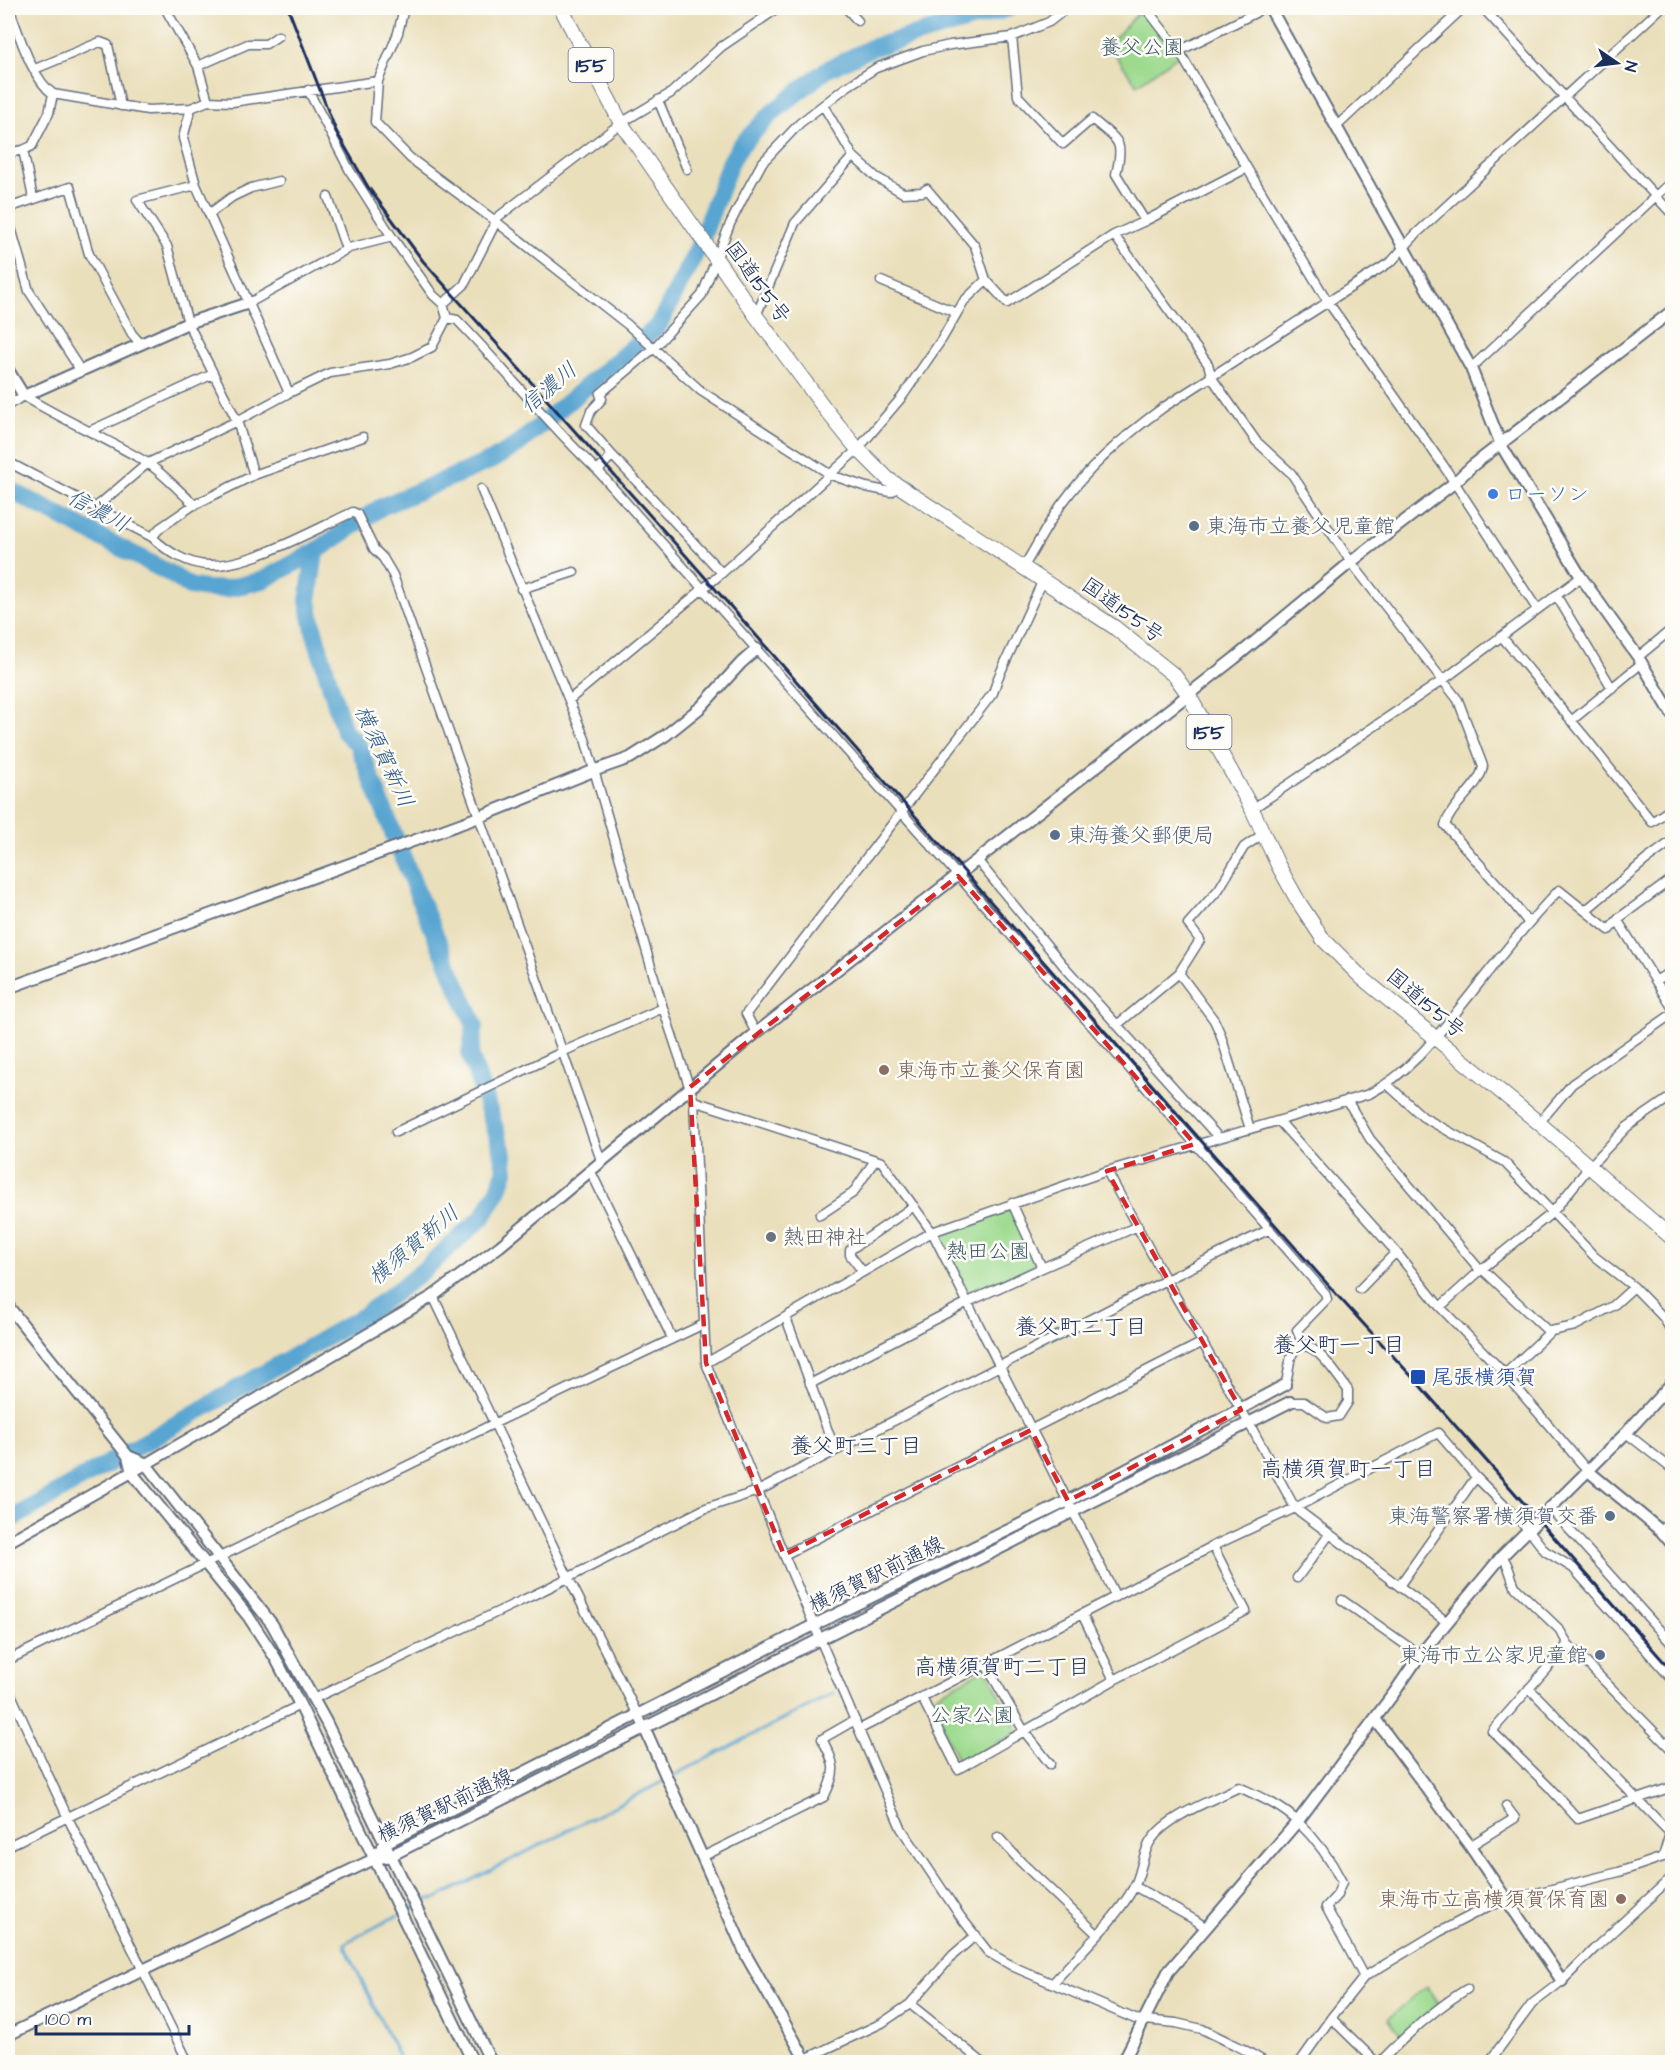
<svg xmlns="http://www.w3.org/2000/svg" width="1680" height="2070" font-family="'Architects Daughter','Klee One',sans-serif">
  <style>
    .green { fill: #9dda8e; stroke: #5c8476; stroke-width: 1.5 }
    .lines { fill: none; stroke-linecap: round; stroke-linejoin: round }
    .stream { stroke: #58a5d1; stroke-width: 3 }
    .river { stroke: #58a5d1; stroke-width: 18 }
    .minor-casing { stroke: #636d7f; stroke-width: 11 }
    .tertiary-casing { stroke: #636d7f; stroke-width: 14 }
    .trunk-casing { stroke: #636d7f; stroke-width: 16 }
    .minor { stroke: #fff; stroke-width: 8 }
    .tertiary { stroke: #fff; stroke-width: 10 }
    .trunk { stroke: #fff; stroke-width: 14 }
    .rail { stroke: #1b2f5e; stroke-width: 3 }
    .marked { fill: none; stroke: #d62828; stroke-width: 4.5; stroke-dasharray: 12 8; stroke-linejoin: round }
    .shop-dot { fill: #3f7fe0; stroke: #fdfcf7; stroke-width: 2 }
    .service-dot { fill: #5c6f8a; stroke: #fdfcf7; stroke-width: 2 }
    .education-dot { fill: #8d6e63; stroke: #fdfcf7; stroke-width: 2 }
    .worship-dot { fill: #6b7280; stroke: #fdfcf7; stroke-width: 2 }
    .transit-dot { fill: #1a4fb4; stroke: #fdfcf7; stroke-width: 2 }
    .labels { text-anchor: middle; stroke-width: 5; stroke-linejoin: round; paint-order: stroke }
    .shield { fill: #fdfcf7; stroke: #5f6c8c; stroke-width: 1.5 }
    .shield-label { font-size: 20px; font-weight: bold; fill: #1b2f5e }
    .park-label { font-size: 21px; fill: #3c5a6a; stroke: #fdfcf7 }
    .street-label { font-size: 21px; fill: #1b2f5e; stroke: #fdfcf7 }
    .shop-label { font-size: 21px; fill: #366cbe; stroke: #fdfcf7; text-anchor: start }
    .service-label { font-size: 21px; fill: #4e5e75; stroke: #fdfcf7; text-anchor: start }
    .education-label { font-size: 21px; fill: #785e54; stroke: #fdfcf7; text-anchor: start }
    .worship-label { font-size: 21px; fill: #5b616d; stroke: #fdfcf7; text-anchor: start }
    .transit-label { font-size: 21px; fill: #164399; stroke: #fdfcf7; text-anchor: start }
    .water-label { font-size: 22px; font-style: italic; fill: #335e8c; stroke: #fdfcf7 }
    .neighbourhood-label { font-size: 22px; fill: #1b2f5e; stroke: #fdfcf7 }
  </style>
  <rect width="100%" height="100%" fill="#fdfcf7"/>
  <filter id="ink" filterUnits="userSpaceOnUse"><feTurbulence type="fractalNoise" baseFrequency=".0167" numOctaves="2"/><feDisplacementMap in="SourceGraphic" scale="12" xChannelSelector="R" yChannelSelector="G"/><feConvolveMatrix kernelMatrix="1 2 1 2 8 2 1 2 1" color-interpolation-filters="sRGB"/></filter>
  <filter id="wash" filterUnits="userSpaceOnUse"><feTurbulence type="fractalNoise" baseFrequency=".008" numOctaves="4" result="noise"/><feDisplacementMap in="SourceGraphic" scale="24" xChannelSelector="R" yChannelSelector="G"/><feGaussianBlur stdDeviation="1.35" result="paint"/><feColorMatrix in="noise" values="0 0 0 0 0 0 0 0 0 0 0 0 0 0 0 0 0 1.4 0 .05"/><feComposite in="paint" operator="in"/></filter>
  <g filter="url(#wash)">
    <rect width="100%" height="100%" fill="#eadfbb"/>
    <path class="green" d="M1143,8L1180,54L1137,85L1108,45Z
      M1009,1209L1013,1212L1036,1262L1032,1267L972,1294L967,1292L940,1238L941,1232Z
      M984,1670L988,1672L1016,1727L1015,1733L963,1762L958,1760L929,1702L930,1698Z
      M1426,1986L1440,2006L1404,2038L1388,2019Z"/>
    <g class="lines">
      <path class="stream" d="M404,1912L428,1899H435L834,1693
        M398,1915L345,1943V1946L401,2062"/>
      <path class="river" d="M8,489L169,573L189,586L206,589H225L263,580L315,552L381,507L492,460L517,445L659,325L698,248L730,163L741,145L773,112L826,70L871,48L1009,8
        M8,1521L365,1315L419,1274L483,1217L499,1189L505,1171L502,1149L470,1054L475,1026L420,900L356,740L352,739L344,731L314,631L308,601L315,552"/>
    </g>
  </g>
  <g filter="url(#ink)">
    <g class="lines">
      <defs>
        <path id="minor" d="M9,8C19,33 31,78 53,94L148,110L191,108L208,101L232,102L378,81
          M165,8L198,66L208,101
          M404,8L398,33L378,81L375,122L410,158L494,220L628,325L701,391L831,475L866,487L891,492L900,486
          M846,8L858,21
          M1146,8L1179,51L1247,168L1328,302L1443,465L1537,609
          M1483,8L1672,214
          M1012,37L1018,96L1063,144L1092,119C1117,141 1125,138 1116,174L1145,221
          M1179,51L1255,13L1261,8
          M198,66L248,44H266L278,36
          M35,69L100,42L108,45L121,106
          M658,100L687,169
          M823,105L853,156L876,177L903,193L922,192L927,189L975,246L986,280L1007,303L1114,235L1145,221L1247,168
          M191,108L183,138L196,185L289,393
          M1337,126L1463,8
          M8,153L23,150
          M196,185L137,200L167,246L188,323L237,421L254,475
          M328,197L346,249
          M33,198L23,150L32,146L49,113L53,94
          M8,208L70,187L89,254L132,334L141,344
          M209,214L232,197L251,188L279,181
          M8,217L29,291L81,371
          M494,220L621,123L671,93L721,47L778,8
          M1114,235L1208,364L1212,378L1256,441L1291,473L1351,562L1458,700L1483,766C1480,787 1453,802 1445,825L1505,893L1528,922
          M881,281L957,313
          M249,303L349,248L392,237
          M443,304L464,285L496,222
          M756,316L795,223L853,156
          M447,318L457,320C505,369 548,424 598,471L1130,1069L1325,1293L1327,1299L1297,1330L1303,1346
          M1471,368L1672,181
          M8,405L24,396C63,420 106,438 146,462C163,473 179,491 195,505
          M90,431L213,374
          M612,455L722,573
          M8,462L152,537C166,551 189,565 209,565C249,567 316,529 353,512L357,514L374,549L383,558L393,575L602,1163
          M598,471L612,455L586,425L591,411L602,399L600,394L654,348L702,295L730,224L745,194L762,163L800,123L845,88L876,68L923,51L950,45L1012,37L1049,22L1067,8
          M481,489L585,739L663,1008L694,1101L706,1363L784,1555L901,1828L960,1916L988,1952L1014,1967L1135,2019L1176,2023L1202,2029L1243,2049L1265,2062
          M95,508L148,463L237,421L289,393L330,373L390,364L412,357L432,347L447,318L443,304L433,295L392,237L350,171L308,90
          M152,537L160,528L192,506L254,475L363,437
          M1023,568C1036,547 1047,525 1061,505C1089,466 1125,435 1164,407L1392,261L1416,234L1661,8
          M521,589L574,572
          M1556,595L1612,688
          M1502,637L1585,737L1652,822L1672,808
          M1638,657L1672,629
          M569,700L722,573L858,449L902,397L942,339L964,301L986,280
          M1571,721L1642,663
          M1252,809L1443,680L1581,577
          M977,860L1063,965L1219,1138
          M1586,910L1646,860L1672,841
          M1618,921L1672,1007
          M1179,973L1214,1020L1220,1033L1250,1129
          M1657,980L1672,971
          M1117,1025L1179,973L1200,940L1188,924L1219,889L1244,847L1263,834
          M756,1033L746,1014L993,693L998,678L1043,580
          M1388,1085L1423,1117L1504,1162L1595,1257L1634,1287L1663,1317L1672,1332
          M1347,1100L1370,1139L1480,1270
          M694,1101L882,1162L932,1232L1116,1597
          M1279,1121L1396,1252L1440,1307L1505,1374L1587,1470
          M1539,1123L1572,1084L1672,1014
          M396,1132L562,1052L663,1008
          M1107,1171L1166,1280L1249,1423L1295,1508L1447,1622
          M591,1172L672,1338
          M1012,1203L1042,1268
          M820,1215L853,1193L875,1160
          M1482,1269L1550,1333
          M863,1272L850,1255V1250L914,1206
          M1360,1289L1396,1252
          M433,1296L568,1577L645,1729
          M1440,1307L1482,1269L1552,1213L1590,1166L1627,1127L1672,1096
          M786,1318L835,1450
          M706,1363L932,1232L1107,1171L1369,1094C1412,1072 1440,1032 1470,995C1498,959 1527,923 1559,890L1609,930L1619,918L1672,879
          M1505,1374L1551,1331L1575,1326L1613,1306L1634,1287
          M810,1384L968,1302L1042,1268L1138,1226
          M1285,1385C1288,1378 1289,1363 1291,1357C1305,1323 1338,1377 1348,1390V1402L1339,1416L1327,1418L1304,1402H1290
          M1626,1433L1672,1469
          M1549,1507L1672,1644
          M1661,1531L1672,1521
          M784,1555L1203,1342
          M1502,1556C1510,1566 1510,1577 1516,1588L1559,1629L1568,1644L1672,1750
          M1297,1578L1329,1535
          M1399,1586L1476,1477
          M1342,1600L1420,1655
          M1082,1614L1114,1680
          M1568,1644L1492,1731L1549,1787L1578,1819L1672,1787
          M8,1660L495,1423L704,1324
          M986,1665L1024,1731L1050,1764
          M8,1688L67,1816L188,2062
          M1529,1688L1670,1833L1663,1857
          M922,1698L958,1769L1114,1680L1246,1611L1213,1546
          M313,1699L544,1590L706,1508L758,1491L1166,1280L1270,1229
          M860,1729L1213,1546L1295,1508L1438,1433L1476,1477L1528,1529L1545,1551L1573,1568L1672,1679
          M998,1837L1021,1862L1097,1934
          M8,1846L300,1705
          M1470,1846L1515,1818L1506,1806
          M702,1857L824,1797C837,1769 836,1766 822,1739L855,1720
          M1134,1886L1195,1920L1206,1928
          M1053,1983C1079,1953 1115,1921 1134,1887C1142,1873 1142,1852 1152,1839C1168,1816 1213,1800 1239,1787C1258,1796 1282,1806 1297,1821C1315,1838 1331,1860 1342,1882L1337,1895L1326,1907L1364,1977
          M910,2004L982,2062
          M1331,2018L1376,2062
          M806,2062L805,2059L882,2023L910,2004L953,1955L976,1935
          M1300,2062L1331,2018L1364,1977L1439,1932L1493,1904L1619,1872L1672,1854
          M1380,2062C1407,2034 1434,2009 1467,1989
          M1489,2062L1532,2004L1562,1981L1595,1948L1672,1877"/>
        <path id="tertiary" d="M1270,8L1471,368L1501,445L1581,577L1638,657L1672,714
          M8,370L24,396L188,323L249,303
          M8,988L479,817L593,771L630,758L666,735L701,707L741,663L757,649
          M8,1306L128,1456L132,1473L248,1616L276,1659L300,1705L473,2062
          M128,1456L145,1463L272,1624L326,1722L491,2062
          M1587,1470L1661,1531L1672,1544
          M8,1542L146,1464L433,1296L500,1246L756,1033L1235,658L1351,562L1454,483L1472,466L1672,311
          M1375,1719L1470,1846L1562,1981
          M645,1729L747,1957L805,2059
          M374,1859L385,1843L814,1625L1068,1501L1285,1385
          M8,2035L374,1859L390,1856L1290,1402
          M1123,2062L1168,1972L1298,1821L1394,1693L1420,1655L1502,1556L1626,1433L1672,1383"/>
        <path id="trunk" d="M561,8L621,123L756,316L826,410L855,446L888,479L1114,627L1175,676L1188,694L1252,809L1278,865L1298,901L1323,939L1361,977L1539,1123L1672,1238"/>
      </defs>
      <use href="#minor" class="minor-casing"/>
      <use href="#tertiary" class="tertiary-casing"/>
      <use href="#trunk" class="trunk-casing"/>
      <use href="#minor" class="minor"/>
      <use href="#tertiary" class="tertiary"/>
      <use href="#trunk" class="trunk"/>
      <path class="rail" d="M288,8L336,131L368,187L423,261L680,549L1337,1295L1415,1380L1672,1671"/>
    </g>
  </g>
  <path class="marked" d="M958,876L1195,1144L1107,1171L1241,1410L1068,1501L1031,1430L784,1555L706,1363L690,1087Z"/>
  <circle class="shop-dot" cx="1493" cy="494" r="6"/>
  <g class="service-dot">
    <circle cx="1194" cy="526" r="6"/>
    <circle cx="1055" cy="835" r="6"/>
    <circle cx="1610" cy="1516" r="6"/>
    <circle cx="1600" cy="1655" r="6"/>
  </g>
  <g class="education-dot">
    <circle cx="884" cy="1070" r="6"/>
    <circle cx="1621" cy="1899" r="6"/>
  </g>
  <circle class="worship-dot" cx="771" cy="1237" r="6"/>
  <rect class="transit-dot" x="1410" y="1369" width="16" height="16" rx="3"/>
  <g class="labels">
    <g class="shield">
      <rect x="568.5" y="48" width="45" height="34" rx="4.5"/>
      <rect x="1186.5" y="715" width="45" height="34" rx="4.5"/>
    </g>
    <g class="shield-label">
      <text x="591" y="72">155</text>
      <text x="1209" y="739">155</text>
    </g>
    <g class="park-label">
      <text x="1142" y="54">養父公園</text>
      <text x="988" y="1258">熱田公園</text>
      <text x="972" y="1722">公家公園</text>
    </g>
    <g class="street-label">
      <text transform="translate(758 282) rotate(54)" y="7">国道155号</text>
      <text transform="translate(1123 610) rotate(36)" y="7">国道155号</text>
      <text transform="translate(1426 1003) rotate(40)" y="7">国道155号</text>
      <text transform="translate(876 1574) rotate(-26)" y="7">横須賀駅前通線</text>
      <text transform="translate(445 1805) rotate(-25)" y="7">横須賀駅前通線</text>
    </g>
    <g class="shop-label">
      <text x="1505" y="501">ローソン</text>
    </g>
    <g class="service-label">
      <text x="1206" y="533">東海市立養父児童館</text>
      <text x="1067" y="842">東海養父郵便局</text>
      <text x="1598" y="1523" text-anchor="end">東海警察署横須賀交番</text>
      <text x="1588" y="1662" text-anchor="end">東海市立公家児童館</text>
    </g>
    <g class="education-label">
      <text x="896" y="1077">東海市立養父保育園</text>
      <text x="1609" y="1906" text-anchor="end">東海市立高横須賀保育園</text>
    </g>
    <g class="worship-label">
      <text x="783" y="1244">熱田神社</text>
    </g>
    <g class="transit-label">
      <text x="1432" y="1384">尾張横須賀</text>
    </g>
    <g class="water-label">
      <text transform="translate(548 387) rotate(-40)" y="8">信濃川</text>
      <text transform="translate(99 510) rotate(28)" y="8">信濃川</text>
      <text transform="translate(385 756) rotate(65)" y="8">横須賀新川</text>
      <text transform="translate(413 1244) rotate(-40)" y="8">横須賀新川</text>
    </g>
    <g class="neighbourhood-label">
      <text x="1081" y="1334">養父町二丁目</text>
      <text x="1339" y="1352">養父町一丁目</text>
      <text x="856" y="1453">養父町三丁目</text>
      <text x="1348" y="1476">高横須賀町一丁目</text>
      <text x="1002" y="1674">高横須賀町二丁目</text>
    </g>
  </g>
  <rect width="1680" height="2070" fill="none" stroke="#fdfcf7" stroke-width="30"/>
  <g transform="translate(1617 63) rotate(104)" stroke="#fdfcf7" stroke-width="4.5" paint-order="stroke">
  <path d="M0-4.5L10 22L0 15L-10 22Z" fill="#1b2f5e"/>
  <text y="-9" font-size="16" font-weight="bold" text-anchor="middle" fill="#1b2f5e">N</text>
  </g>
  <path d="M36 2025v9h153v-9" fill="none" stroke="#1b2f5e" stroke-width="3"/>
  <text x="45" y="2025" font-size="18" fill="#1b2f5e" stroke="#fdfcf7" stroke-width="4.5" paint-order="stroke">100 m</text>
</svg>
